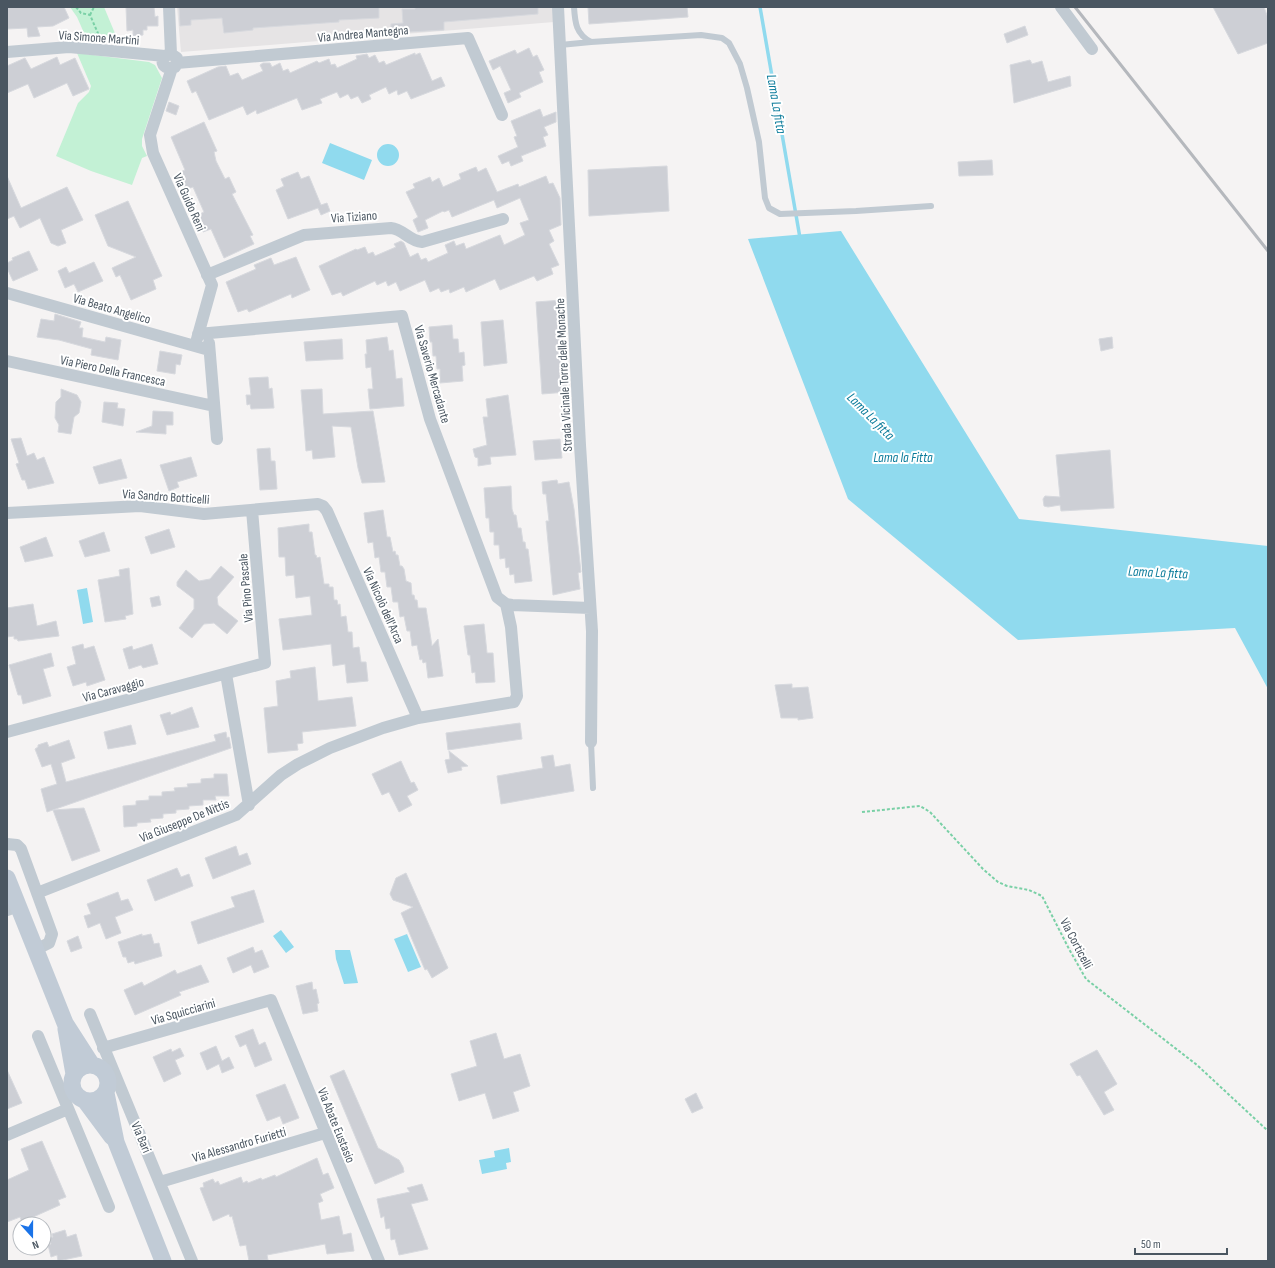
<svg xmlns="http://www.w3.org/2000/svg" width="1275" height="1268" font-family="'Sofia Sans Condensed',sans-serif">
  <style>
    .education { fill: #e6e4e5 }
    .green { fill: #c3f1d5 }
    .water { fill: #90daee }
    .lines { fill: none; stroke-linecap: round; stroke-linejoin: round }
    .stream { stroke: #90daee; stroke-width: 3.5 }
    .building { fill: #cdcfd5; stroke: #d7d9de }
    .path { stroke: #7ad0a6; stroke-width: 2; stroke-dasharray: 3 2; stroke-linecap: butt }
    .service { stroke: #c1cad2; stroke-width: 6 }
    .minor { stroke: #c1cad2; stroke-width: 12 }
    .secondary { stroke: #c1cbd6; stroke-width: 17 }
    .rail { stroke: #b5b8bd; stroke-width: 3 }
    .labels { text-anchor: middle; stroke-width: 4; stroke-linejoin: round; paint-order: stroke }
    .street-label { font-size: 13px; fill: #4a5661; stroke: #fff }
    .water-label { font-size: 14px; font-style: italic; fill: #0c7c9b; stroke: #fff }
  </style>
  <rect width="100%" height="100%" fill="#f5f3f3"/>
  <path class="education" d="M177,7H553L554,22L181,52Z"/>
  <path class="green" d="M70,7H104L119,43L88,42L77,17Z
    M77,53L149,62L155,65L162,78L142,139V146L147,156L142,158L132,185L91,171L56,156L78,103L89,92L91,86Z"/>
  <path class="water" d="M330,143L372,160L364,180L322,163Z
    M377 155a11 11 0 1 1 22 0a11 11 0 1 1-22 0Z
    M841,231L1019,519L1268,546V689L1235,628L1018,640L848,499L748,239Z
    M87,588L93,622L83,624L77,590Z
    M281,930L294,947L286,953L273,936Z
    M407,934L421,967L408,972L394,939Z
    M335,950H350L358,983L344,984L336,959Z
    M509,1148L511,1162L506,1163L507,1169L482,1174L479,1160L495,1157L494,1151Z"/>
  <g class="lines">
    <path class="stream" d="M760,7L800,238"/>
  </g>
  <path class="building" d="M7,7H64L69,18L53,26L37,27L40,36L28,37L27,28L7,29Z
    M126,7H154L155,17L158,16V26H147V30H143V35L133,36V30L127,31Z
    M179,7H379V18L339,20V22L253,28V30L224,33L222,18L191,20V25L180,26Z
    M415,7H538V14L444,22V30L391,33V24L403,23L402,9H415Z
    M588,7H687L688,17L589,24Z
    M1213,7H1264L1268,18V43L1238,54Z
    M1025,26L1028,35L1007,43L1004,34Z
    M529,48L533,57L537,55L544,70L539,72L543,82L519,93L521,97L508,103L504,93L511,90L500,66L493,70L489,61L515,50L517,54Z
    M415,53V55L420,53L432,81L441,77L445,86L411,99L407,91L398,95L397,90L389,94L386,87L369,95L371,99L362,103L358,96L351,99L348,94L340,98L337,92L320,99L322,103L302,110L297,98L257,114L256,110L247,115L243,106L209,120L196,91L192,93L187,81L218,67L226,66L230,76L238,73L242,80L263,71L260,65L263,63H270L272,67L280,63L283,71L288,69L290,73L317,61L319,63L329,59L331,65L335,64L337,68L357,59L356,56L367,54L369,58L375,55L379,63L384,61L386,65Z
    M57,57L60,65L75,58L89,89L73,96L67,83L34,98L28,84L7,93V66L25,58L31,69Z
    M1030,60L1032,64L1042,61L1048,82L1070,76L1071,86L1014,103L1010,65Z
    M169,102L179,106L176,115L166,111Z
    M540,109L543,117L556,112V122L544,127L548,135L543,137L546,146L521,156L523,161L511,166L509,161L502,164L498,156L518,147L514,137L517,136L511,121Z
    M204,122L217,151L214,152L216,161L225,179L229,177L236,192L232,194L253,235L250,236L254,244L224,258L211,229L203,232L196,216L204,212L193,187L185,190L178,173L185,170L171,137Z
    M992,160L993,175L959,176L958,162Z
    M667,166L669,211L589,216L588,170Z
    M476,167L478,172L486,168L497,192L518,184L519,187L546,176L549,184L553,183L560,198L561,225L549,230L554,241L549,244L559,265L551,268L553,274L537,281L534,276L500,290L495,279L466,292L464,287L450,293L449,289L441,292L439,288L430,292L425,280L400,291L396,282L388,286L386,281L377,285L375,281L343,296L341,292L332,295L319,266L356,249L357,250L365,247L368,254L373,252L375,256L396,247L394,244L401,241L404,243L410,257L418,253L421,260L426,258L428,262L448,253L445,245L454,241L456,246L464,243L466,249L500,235L504,245L525,235L520,223L529,220L520,198L497,208L494,200L452,217L449,210L444,212L443,211L425,220L428,228L418,232L413,220L418,217L406,192L415,188L413,184L430,177L432,182L439,178L443,187L461,179L459,174Z
    M298,172L301,179L309,176L321,205L327,203L330,211L321,215L318,208L288,219L276,190L284,186L281,179Z
    M7,176L21,208L67,187L83,220L61,230L66,243L58,246L51,243L40,218L20,228L14,216L7,219Z
    M128,201L162,276L153,280L156,289L131,300L120,275L116,277L112,268L136,257L108,246L95,215Z
    M29,251L38,270L13,281L7,268V263L13,260L12,258Z
    M296,257L310,290L292,298L291,294L249,312L247,309L238,312L226,282L256,269L254,265L271,258L274,265Z
    M94,262L103,281L78,292L74,284L65,288L58,271L66,267L69,273Z
    M562,300L567,392L542,394L536,302Z
    M55,314L81,322L79,328H83L82,337L105,342L106,337L121,340L118,360L91,355L92,349L59,340L37,337L41,319L54,321Z
    M503,320L507,363L484,366L481,322Z
    M452,325L453,339H458L459,353L464,352L465,365L462,366L463,381L440,383V369H437L436,356H433L432,342H430L429,327Z
    M387,337L389,351L393,350L396,379L402,378L404,406L370,409L368,389H373L371,367L366,368L365,354H367L366,340Z
    M1112,337L1113,348L1101,351L1099,339Z
    M342,339L343,359L306,361L304,342Z
    M160,351L182,355L180,365L176,364L175,374L157,371Z
    M268,377L269,389L272,388L274,408L251,409L250,404L247,405L246,395H251L249,378Z
    M61,389L77,395L81,402L79,413L74,417L71,434L58,432L59,425L55,418L56,402L61,397Z
    M322,389L323,414L373,411L385,482L362,483L358,468L351,427L332,426L335,457L313,459L312,450L306,451L301,390Z
    M508,395L516,455L490,457L491,464L478,466V458L475,457L473,449L487,445L483,417H488L486,399Z
    M104,402L118,403L117,408L125,409L123,426L102,422Z
    M153,411L173,412V425H166V434L136,432L152,426Z
    M21,438L27,456L34,453L37,460L44,457L54,483L28,489L25,480H22L16,464L19,463L11,439Z
    M560,439L562,458L535,460L533,441Z
    M270,448L271,461H275L277,489L260,490L257,449Z
    M1110,450L1114,508L1061,511L1060,505L1048,507L1044,506L1043,499L1045,496L1060,497L1056,455Z
    M191,457L197,476L177,482L179,487L169,491L160,465Z
    M121,459L127,478L99,484L93,467Z
    M557,480L558,484L569,482L574,509L581,572L578,573L580,589L553,595L546,521H549L546,494H543L542,482Z
    M511,486L512,509L514,515H516L518,528H521L523,542H525L526,549H528L532,581L515,583L514,574L510,575L509,567L506,568L505,558L500,559L499,545H494V532H490L489,518H486L484,488Z
    M383,510L387,537H390L393,552L395,551L396,555H398L400,566H402L404,569L406,581L411,583L412,595H414L415,600H417L418,608H426L432,646L438,639L443,676L428,678L426,662L423,663L422,659L420,660L417,645L412,646L410,631H407L404,616L400,617L398,602H393L391,587H387L385,572H381L379,557L375,558L373,542L368,543L364,513Z
    M309,524V532H312L315,555H316L317,558L320,557L324,584H329V587H333L334,600H337L338,605L340,604L341,617L346,616L348,632H352L353,648L359,647L361,662H366L368,681L347,683L345,664L333,666L331,644L283,650L279,619L312,615L310,596L296,598L294,575L286,576L285,557H279L278,528Z
    M169,529L175,547L151,554L145,537Z
    M104,532L110,551L85,557L79,541Z
    M46,537L53,556L25,562L20,547Z
    M221,566L234,577L217,597L218,605L238,621L227,634L214,623L204,624L192,638L179,628L194,609V599L177,586V582L186,570L199,581L210,579Z
    M129,568L133,614L125,616L126,619L105,622L98,580L120,576L119,570Z
    M159,596L161,605L152,607L150,598Z
    M33,604L37,626L56,621L59,636L18,641L17,639H14V636L7,637V608Z
    M484,624L487,653H493L495,682L476,683L475,672L472,673L470,655H468L464,626Z
    M83,644L84,649L94,646L105,680L87,686L86,682L73,686L67,667L76,664L72,647Z
    M152,644L158,664L143,668L141,665L129,669L123,649L132,646L133,650Z
    M51,653L54,666L43,669L51,696L23,704L21,695H18L9,665Z
    M315,667L318,701L352,697L356,726L302,732L303,743L297,744L298,750L268,753L264,708L278,706L276,681L291,678L290,671Z
    M792,684V688L808,687L813,718L798,720V718H781L775,685Z
    M192,707L199,727L167,735L160,715L170,712L171,715Z
    M520,723L522,739L448,750L446,733Z
    M131,725L136,744L108,749L104,732Z
    M226,732L227,738L229,737L231,748L47,812L41,789L57,784L51,764L42,767L35,749L38,747V745L47,742L49,747L69,740L75,758L61,763L66,782L216,741L214,735Z
    M449,751L468,766L461,767L462,770L448,773L445,760L450,759Z
    M553,755L555,767L570,764L574,791L501,804L497,776L543,768L541,757Z
    M401,761L411,783L414,782L418,790L407,796L412,805L399,812L389,792L382,795L372,774Z
    M214,774H227L229,796H215L216,800H203V805L189,806V809L176,810V813L163,814V818L150,819L151,822L137,823V826L124,827L123,806L136,805V801L149,800V796H162V792L175,791L174,788L188,787L187,784L201,783V779L214,778Z
    M84,808L100,851L72,861L53,810Z
    M236,846L239,856L247,853L251,864L213,879L205,858Z
    M177,868L181,877L189,874L193,886L155,901L147,880Z
    M406,873L448,968L432,978L427,969L425,970L401,913L413,907L393,900L390,894L396,878Z
    M254,890L264,922L198,944L191,922L235,907L231,897Z
    M118,892L121,901L128,899L133,910L115,917L121,933L106,939L100,923L88,928L84,916L91,914L87,904Z
    M142,934V936L151,934L154,944L159,943L162,956L135,964L134,961L128,963L126,957H123L118,942Z
    M78,936L82,948L71,952L67,941Z
    M253,947L255,953L262,950L269,967L254,973L251,965L233,973L227,958Z
    M201,965L209,982L179,992L181,995L135,1015L124,990L142,982L144,986L175,970L177,974Z
    M312,982L313,990L316,989L319,1003L317,1004L318,1011L303,1014L296,986Z
    M253,1029L259,1045L265,1042L272,1060L255,1067L246,1044L240,1047L235,1036Z
    M496,1033L504,1059L520,1054L530,1086L513,1092L519,1111L493,1119L485,1093L459,1101L451,1074L477,1066L470,1041Z
    M216,1046L222,1061L229,1057L234,1068L222,1073L219,1064L207,1070L200,1053Z
    M180,1048L184,1056L175,1060L181,1074L164,1082L153,1057L171,1049L172,1052Z
    M1097,1050L1117,1084L1104,1092L1114,1110L1104,1115L1080,1075L1077,1076L1070,1064Z
    M7,1070L22,1103L7,1109Z
    M344,1070L378,1148L399,1160L403,1167L404,1172L375,1184L330,1076Z
    M285,1084L299,1118L283,1124L280,1116L267,1121L256,1095Z
    M696,1093L703,1108L692,1113L685,1099Z
    M42,1141L66,1197L58,1200L60,1205L22,1222L20,1217L7,1222V1180L29,1170L21,1149Z
    M317,1158L323,1175L328,1173L334,1188L320,1194L323,1201L318,1203L321,1220L339,1216L343,1235L351,1233L354,1251L327,1254L325,1244L267,1255L268,1260L249,1261L246,1245L240,1246L232,1216L230,1217L229,1214L213,1221L200,1188L204,1187L203,1183L213,1179L215,1183L218,1181L220,1185L241,1177L243,1183L247,1181L248,1183L261,1178L262,1180L275,1175L276,1177Z
    M422,1184L428,1200L411,1204L428,1249L399,1255L395,1239L391,1240L390,1228L386,1229L384,1216L381,1218L377,1199L410,1192L407,1188Z
    M65,1230L67,1237L76,1234L82,1256L58,1261L57,1255L51,1257L48,1245L51,1244L49,1238L53,1237L52,1234Z"/>
  <g class="lines">
    <path class="path" d="M76,7L81,13L90,15L100,38
      M90,15L94,7
      M862,812L920,806L930,812L983,869L998,882L1007,886L1029,890L1042,896L1069,949L1086,979L1197,1065L1268,1131"/>
    <path class="service" d="M574,7C575,23 576,34 591,42L701,35L722,38L729,43L740,64L747,88L759,142L765,198L769,208L780,214L856,211L931,206
      M560,45L591,42
      M591,742L593,788"/>
    <path class="minor" d="M169,7L171,54
      M558,7L580,445L592,631L591,742
      M1061,7L1092,49
      M7,52L69,47L165,56L171,54L177,58V63L175,67L168,68C162,66 161,61 165,56
      M177,63L468,38L502,115
      M172,68L150,135L153,153L212,285L195,346
      M207,275L304,235L391,228C403,229 409,241 422,242L503,219
      M7,293L209,350
      M198,334L402,316L430,419L497,597L506,604L512,605L590,608
      M209,343L217,439
      M7,361L214,406
      M7,513L140,506L204,514L318,504L323,506L327,511L418,718
      M226,674L249,805
      M7,732L265,663L252,510
      M7,844L17,845L21,849L52,934L49,943L35,950
      M37,893L236,815L281,775L298,764L330,748L383,728L418,718L514,702L517,696L511,627L506,604
      M7,910L18,906
      M90,1014L192,1261
      M38,1036L109,1207
      M103,1048L271,1000L379,1261
      M7,1135L68,1109
      M160,1182L325,1133"/>
    <path class="secondary" d="M7,878L65,1023L92,1065
      M66,1029L74,1074
      M72 1083a18 18 0 1 1 36 0a18 18 0 1 1-36 0Z
      M106,1093L116,1142L163,1261
      M86,1102L112,1137"/>
    <path class="rail" d="M1075,7L1268,251"/>
  </g>
  <g class="labels">
    <g class="street-label">
      <text transform="translate(363 33) rotate(-5)" y="5">Via Andrea Mantegna</text>
      <text transform="translate(99 37) rotate(4)" y="5">Via Simone Martini</text>
      <text transform="translate(190 202) rotate(66)" y="5">Via Guido Reni</text>
      <text transform="translate(354 216) rotate(-4)" y="5">Via Tiziano</text>
      <text transform="translate(112 308) rotate(16)" y="5">Via Beato Angelico</text>
      <text transform="translate(113 370) rotate(12)" y="5">Via Piero Della Francesca</text>
      <text transform="translate(433 374) rotate(74)" y="5">Via Saverio Mercadante</text>
      <text transform="translate(563 375) rotate(-93)" y="5">Strada Vicinale Torre delle Monache</text>
      <text transform="translate(166 496) rotate(4)" y="5">Via Sandro Botticelli</text>
      <text transform="translate(245 588) rotate(-95)" y="5">Via Pino Pascale</text>
      <text transform="translate(384 605) rotate(66)" y="5">Via Nicolò dell'Arca</text>
      <text transform="translate(113 689) rotate(-15)" y="5">Via Caravaggio</text>
      <text transform="translate(184 820) rotate(-22)" y="5">Via Giuseppe De Nittis</text>
      <text transform="translate(1077 943) rotate(62)" y="5">Via Corticelli</text>
      <text transform="translate(183 1011) rotate(-16)" y="5">Via Squicciarini</text>
      <text transform="translate(337 1125) rotate(68)" y="5">Via Abate Eustasio</text>
      <text transform="translate(142 1137) rotate(67)" y="5">Via Bari</text>
      <text transform="translate(239 1144) rotate(-16)" y="5">Via Alessandro Furietti</text>
    </g>
    <g class="water-label">
      <text transform="translate(777 104) rotate(80)" y="5">Lama La fitta</text>
      <text transform="translate(871 416) rotate(45)" y="5">Lama La fitta</text>
      <text x="903" y="462">Lama la Fitta</text>
      <text transform="translate(1158 572) rotate(3)" y="5">Lama La fitta</text>
    </g>
  </g>
  <rect width="1275" height="1268" fill="none" stroke="#4a5661" stroke-width="16"/>
  <g transform="translate(32 1236) rotate(159)"><circle r="19" fill="#ffffff" stroke="#b7bbc0"/>
  <path d="M0-3L7 15L0 10L-7 15Z" fill="#1a73e8"/>
  <text y="-6" font-size="11" font-weight="bold" text-anchor="middle" fill="#4a5661">N</text>
  </g>
  <path d="M1135 1248v6h92v-6" fill="none" stroke="#4a5661" stroke-width="2"/>
  <text x="1141" y="1248" font-size="12" fill="#4a5661" stroke="#ffffff" stroke-width="3" paint-order="stroke">50 m</text>
</svg>
